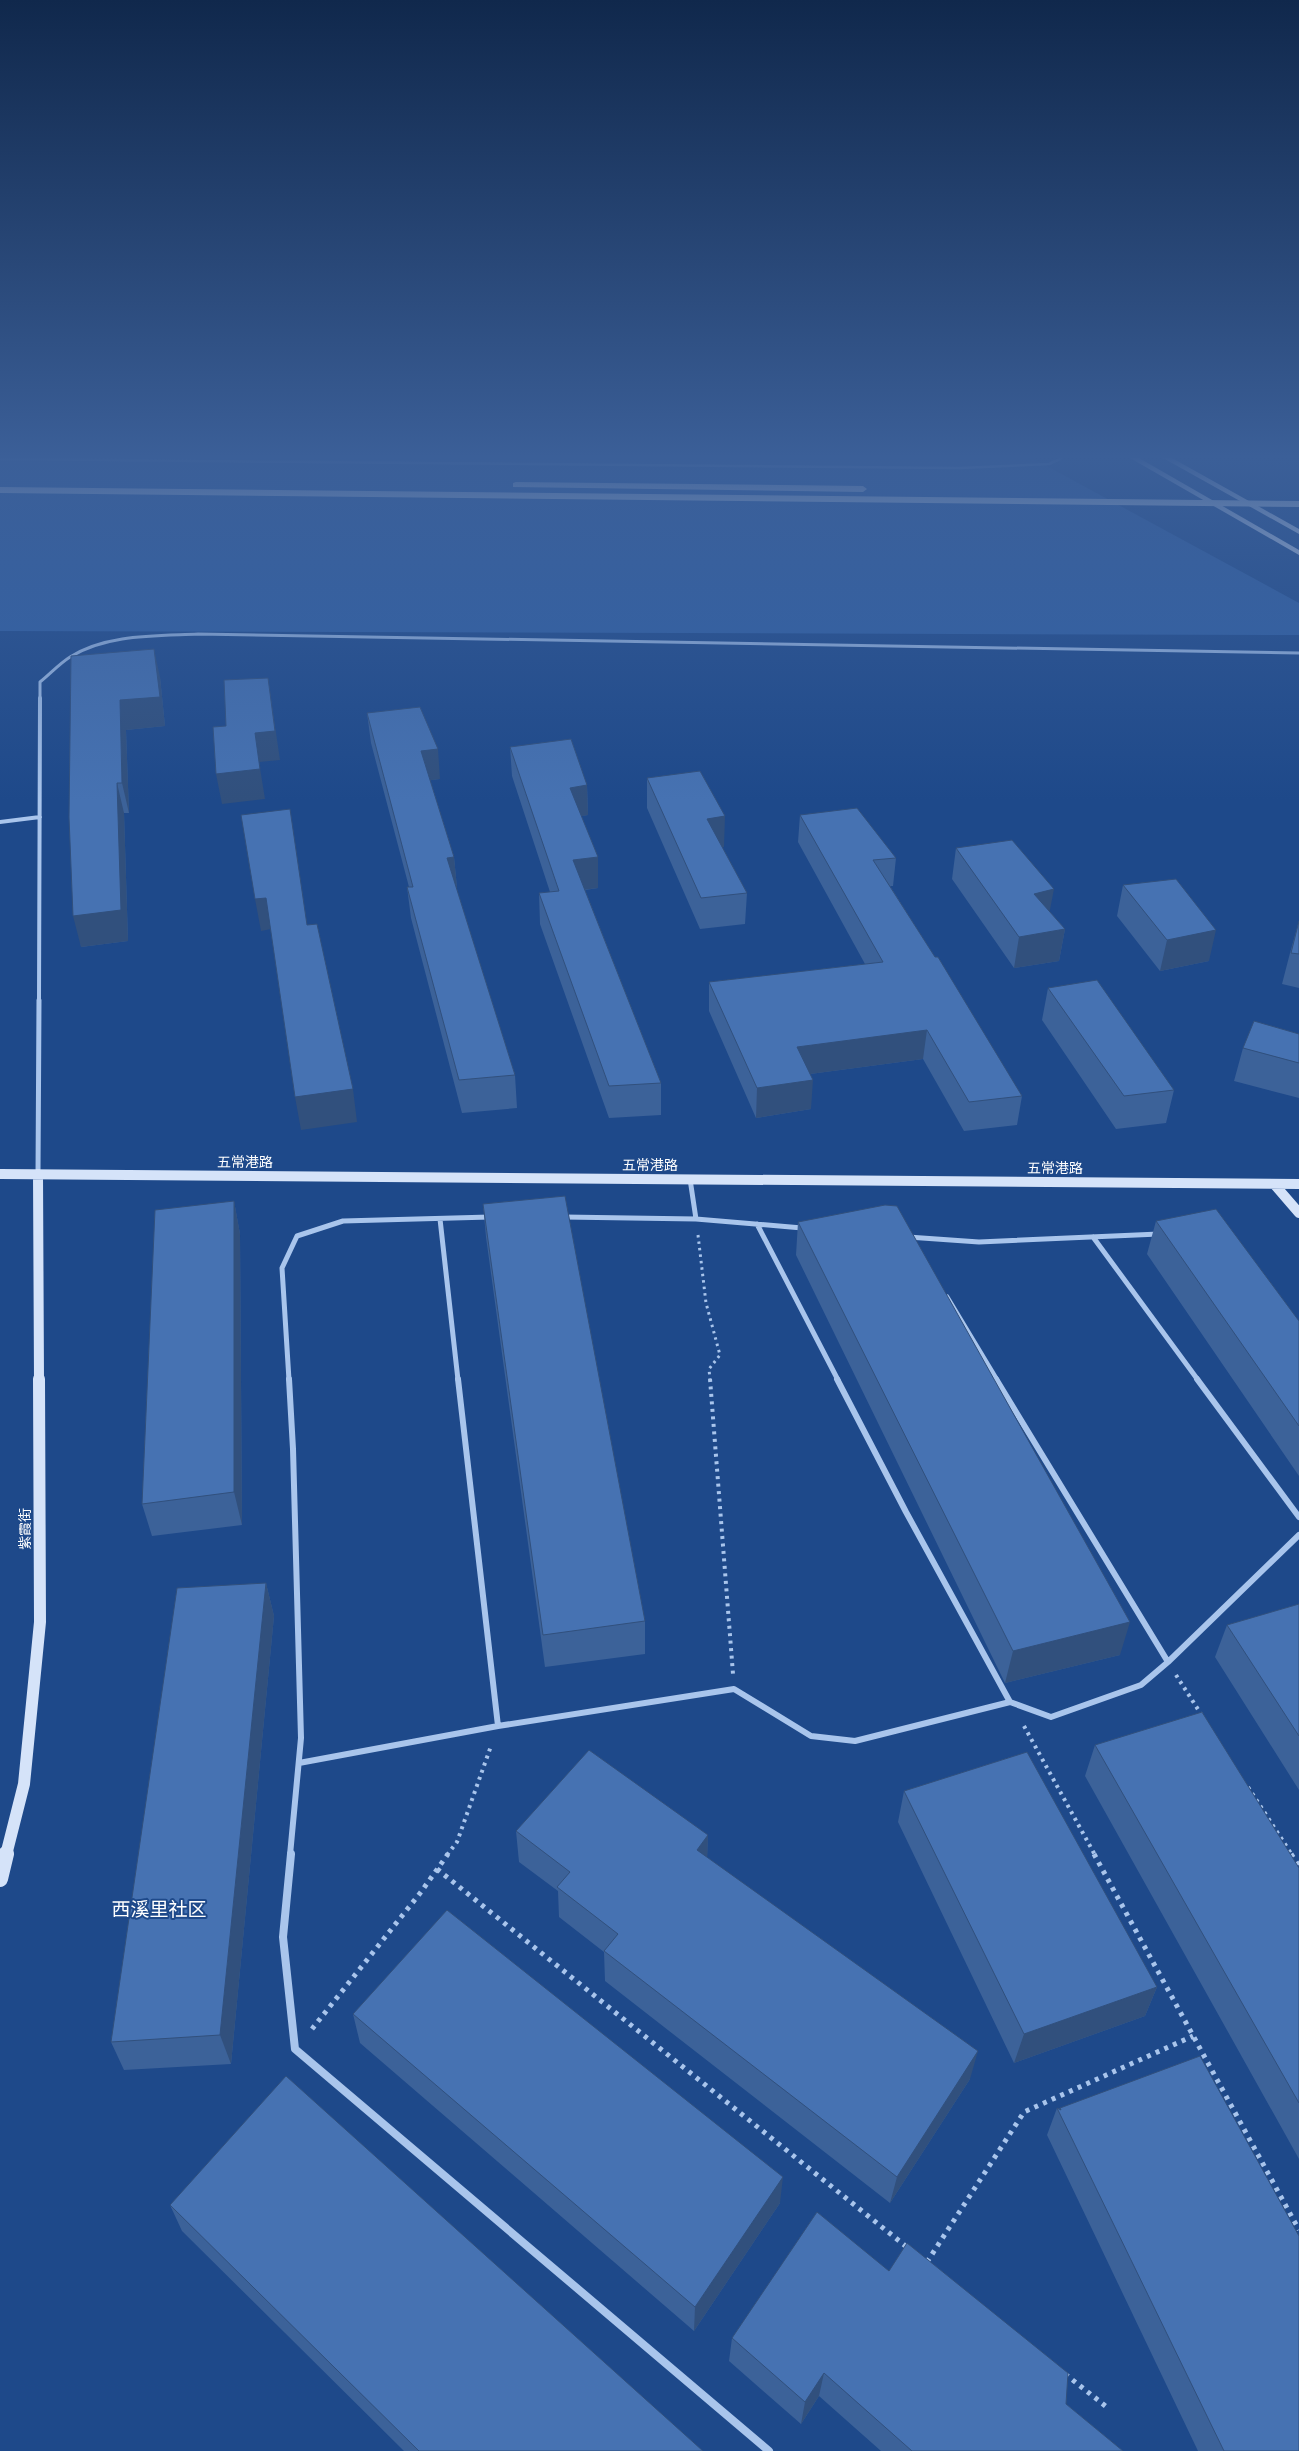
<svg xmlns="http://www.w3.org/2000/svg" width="1299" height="2451" font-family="'Archivo Narrow','Noto Sans SC',sans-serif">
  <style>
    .green { fill: #3162a8 }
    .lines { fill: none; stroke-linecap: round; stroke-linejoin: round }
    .path-far2 { stroke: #a9c5ec; stroke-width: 3; stroke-dasharray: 2.5 4; stroke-linecap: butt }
    .path-far1 { stroke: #a9c5ec; stroke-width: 4; stroke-dasharray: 3 4.5; stroke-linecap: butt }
    .path { stroke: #a9c5ec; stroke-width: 5; stroke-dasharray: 4 5.5; stroke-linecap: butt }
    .lane { stroke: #a9c5ec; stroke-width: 2.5 }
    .street-far4 { stroke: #a9c5ec; stroke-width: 3 }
    .street-far3 { stroke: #a9c5ec; stroke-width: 4 }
    .street-far2 { stroke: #a9c5ec; stroke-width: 5 }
    .street-far1 { stroke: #a9c5ec; stroke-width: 6 }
    .street { stroke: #a9c5ec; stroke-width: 8 }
    .secondary-far2 { stroke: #d5e3f9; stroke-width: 10 }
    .secondary-far1 { stroke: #d5e3f9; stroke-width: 12 }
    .secondary { stroke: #d5e3f9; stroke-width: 16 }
    .primary { fill: #eef4ff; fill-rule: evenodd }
    .highway { fill: #fff; fill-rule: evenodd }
    .wall { fill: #3c6299 }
    .shaded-wall { fill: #31507d }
    .building { fill: #4672b2; stroke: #31507d }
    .labels { text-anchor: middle; stroke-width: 4; stroke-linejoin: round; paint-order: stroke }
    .street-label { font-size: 14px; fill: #fff; stroke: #1e498a }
    .near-quarter-label { font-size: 19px; fill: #fff; stroke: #1e498a }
  </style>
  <rect width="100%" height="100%" fill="#1e498a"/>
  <path class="green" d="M0,458H1032L1299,603V635L0,631Z"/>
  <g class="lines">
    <path class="path-far2" d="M698,1235L706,1303L720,1355L709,1369L710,1380"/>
    <path class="path-far1" d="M710,1379L733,1674
      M1176,1675L1201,1714
      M1024,1726L1095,1855
      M1248,1787L1292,1855
      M447,1855L457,1842L491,1746"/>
    <path class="path" d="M1094,1854L1299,2230
      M1291,1854L1299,1866
      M437,1869L908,2248
      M312,2029L421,1892L448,1854
      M927,2262L1024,2112L1193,2036
      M1065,2374L1108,2408"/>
    <path class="lane" d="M0,459L960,468L1049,464L1062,458"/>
    <path class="street-far4" d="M40,699V682C50,674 59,664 70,657C106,634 156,636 198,634L1299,653"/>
    <path class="street-far3" d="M0,822L40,817
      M39,1001L40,698"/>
    <path class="street-far2" d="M38,1174L39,1000
      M690,1179L696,1219
      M564,1217L696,1219L802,1228
      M440,1219L458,1380
      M757,1224L838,1380
      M908,1237L979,1242L1159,1234
      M1093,1237L1198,1380
      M947,1297L997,1380
      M289,1380L282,1268L297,1236L343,1221L490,1217"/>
    <path class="street-far1" d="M289,1379L293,1449L301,1738L290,1855
      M458,1379L498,1726
      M837,1379L906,1512L1010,1702
      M996,1379L1168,1662
      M1197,1379L1299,1517
      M299,1763L498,1726L734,1689L811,1736L855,1741L1010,1702L1051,1717L1141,1685L1168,1662L1299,1535"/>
    <path class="street" d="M291,1854L283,1937L295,2049L769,2451"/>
    <path class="secondary-far2" d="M0,1174L1299,1184
      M38,1174L39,1380
      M1274,1184L1299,1213"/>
    <path class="secondary-far1" d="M6,1855L24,1784L40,1622L39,1379"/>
    <path class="secondary" d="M0,1879L6,1854"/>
    <path class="primary" d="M1130,458H1139L1299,550V555Z
      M1163,458H1172L1299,529V534Z"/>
    <path class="highway" d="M516,482L863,486L867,489L863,492L513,487V483Z
      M0,487L1299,501V507L0,493Z"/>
  </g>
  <path class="wall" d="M160,677L165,726L126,730L129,813H124L128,941L81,947L69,817Z
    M367,713L440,779L430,780L454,857L457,888H456L515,1075L517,1108L462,1113L411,918L407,887H409L371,743Z
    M510,747L587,785L588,815L581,816L598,857V888L585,890L661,1083V1115L609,1118L540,924L539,893L550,892L512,776Z
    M647,778L724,847H722L747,893L745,924L700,929L647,808Z
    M800,815L896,858L893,886H890L1022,1096L1017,1125L964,1131L923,1059L810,1074L811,1109L756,1118L709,1011V982L865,964L798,842Z
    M956,848L1050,912L1065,929L1059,961L1014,968L952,879Z
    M1123,885L1209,961L1160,971L1117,916Z
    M1299,921V988L1282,984L1290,953Z
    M1048,988L1174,1090L1166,1123L1116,1129L1042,1020Z
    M1243,1048L1299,1063V1098L1234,1081Z
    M234,1201L240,1234L242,1525L152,1536L142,1504Z
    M483,1204L645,1621V1654L545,1667L486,1237Z
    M1156,1221L1299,1321V1476L1147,1254Z
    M798,1222L1120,1655L1005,1683L796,1255Z
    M266,1583L274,1616L231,2064L124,2070L111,2042Z
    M1299,1604V1790L1215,1657L1227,1625Z
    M1095,1745L1299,1868V2159L1085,1776Z
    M904,1791L1157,1987L1145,2016L1014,2063L898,1822Z
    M516,1831L708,1835L707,1857L970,2079L890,2203L605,1981L604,1952L559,1917L558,1891L519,1862Z
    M353,2014L780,2203L694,2331L360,2043Z
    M1057,2108L1059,2109L1060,2108L1299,2451H1198L1047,2135Z
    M170,2205L703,2451H404L182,2231Z
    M889,2271L1066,2404L1123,2451H881L819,2396L801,2424L729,2361L732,2338Z"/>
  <path class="shaded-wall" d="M154,649L160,677L165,726L126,730L129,813L122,783L120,700Z
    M268,678L280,760L259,762L265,799L222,804L216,774L255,733Z
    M438,749L440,779L424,781L421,751Z
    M117,783L124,813L128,941L81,947L73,916Z
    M587,785L588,815L571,818L570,788Z
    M725,816L724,847L706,850L707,819Z
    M454,857L457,888L450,889L447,858Z
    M598,857V888L574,891L573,860Z
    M1054,889L1048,920L1034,894Z
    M266,898L271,929L261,931L255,899Z
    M1065,929L1059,961L1014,968L1019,937Z
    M1216,930L1209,961L1160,971L1167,940Z
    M927,1030L923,1059L795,1076L797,1047Z
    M813,1080L811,1109L756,1118L757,1088Z
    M353,1089L357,1122L301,1130L295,1097Z
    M234,1201L240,1234L242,1525L234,1492Z
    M266,1583L274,1616L231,2064L220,2035Z
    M1130,1622L1120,1655L1005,1683L1013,1651Z
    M708,1835L707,1866L697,1850Z
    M1157,1987L1145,2016L1014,2063L1024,2034Z
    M978,2051L970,2079L890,2203L897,2177Z
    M783,2177L780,2203L694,2331L695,2307Z
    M824,2373L819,2396L801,2424L805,2402Z"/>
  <path class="building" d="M154,649L160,697L120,700L122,783H117L121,910L73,916L69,817L71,656Z
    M268,678L275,731L255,733L260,769L216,774L213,727L226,726L224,680Z
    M420,707L438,749L421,751L454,857L447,858L515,1075L459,1080L407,887H413L367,713Z
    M571,739L587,785L570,788L598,857L573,860L661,1083L609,1086L539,893L559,891L510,747Z
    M700,771L725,816L707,819L747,893L701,898L647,778Z
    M857,808L896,858L873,860L935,957H938L1022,1096L969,1102L927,1030L797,1047L813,1080L757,1088L709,982L883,962L800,815Z
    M290,809L307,925L317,924L353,1089L295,1097L266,898L255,899L241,815Z
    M1012,840L1054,889L1034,894L1065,929L1019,937L956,848Z
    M1176,879L1216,930L1167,940L1123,885Z
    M1299,921V954L1291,953Z
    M1097,980L1174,1090L1124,1096L1048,988Z
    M1254,1021L1299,1034V1063L1243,1048Z
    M565,1196L645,1621L543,1635L483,1204Z
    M234,1201V1492L142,1504L155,1210Z
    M885,1205L897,1206L1130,1622L1013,1651L798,1222Z
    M1216,1209L1299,1321V1426L1156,1221Z
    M266,1583L220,2035L111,2042L177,1588Z
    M1299,1604V1736L1227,1625Z
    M1202,1712L1299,1868V2103L1095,1745Z
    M589,1750L708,1835L697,1850L978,2051L897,2177L604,1951L618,1934L557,1887L570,1872L516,1831Z
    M1027,1752L1157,1987L1024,2034L904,1791Z
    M447,1910L783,2177L695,2307L353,2014Z
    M1200,2056L1299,2236V2451H1224L1057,2108L1061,2110L1060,2108Z
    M286,2076L703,2451H419L170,2205Z
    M817,2212L889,2271L907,2243L1068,2373L1066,2404L1123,2451H912L824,2373L805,2402L732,2338Z"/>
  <linearGradient id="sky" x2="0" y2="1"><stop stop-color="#10284c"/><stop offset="0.57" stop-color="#3b5f98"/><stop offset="1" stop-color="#3b5f98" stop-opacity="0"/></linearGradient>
  <rect width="1299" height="801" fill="url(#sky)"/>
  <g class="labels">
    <g class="street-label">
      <text x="245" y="1167">五常港路</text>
      <text x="650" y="1170">五常港路</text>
      <text x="1055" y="1173">五常港路</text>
      <text transform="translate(25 1529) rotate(-90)" y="5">紫霞街</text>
    </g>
    <g class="near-quarter-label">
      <text x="159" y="1916">西溪里社区</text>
    </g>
  </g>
</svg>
